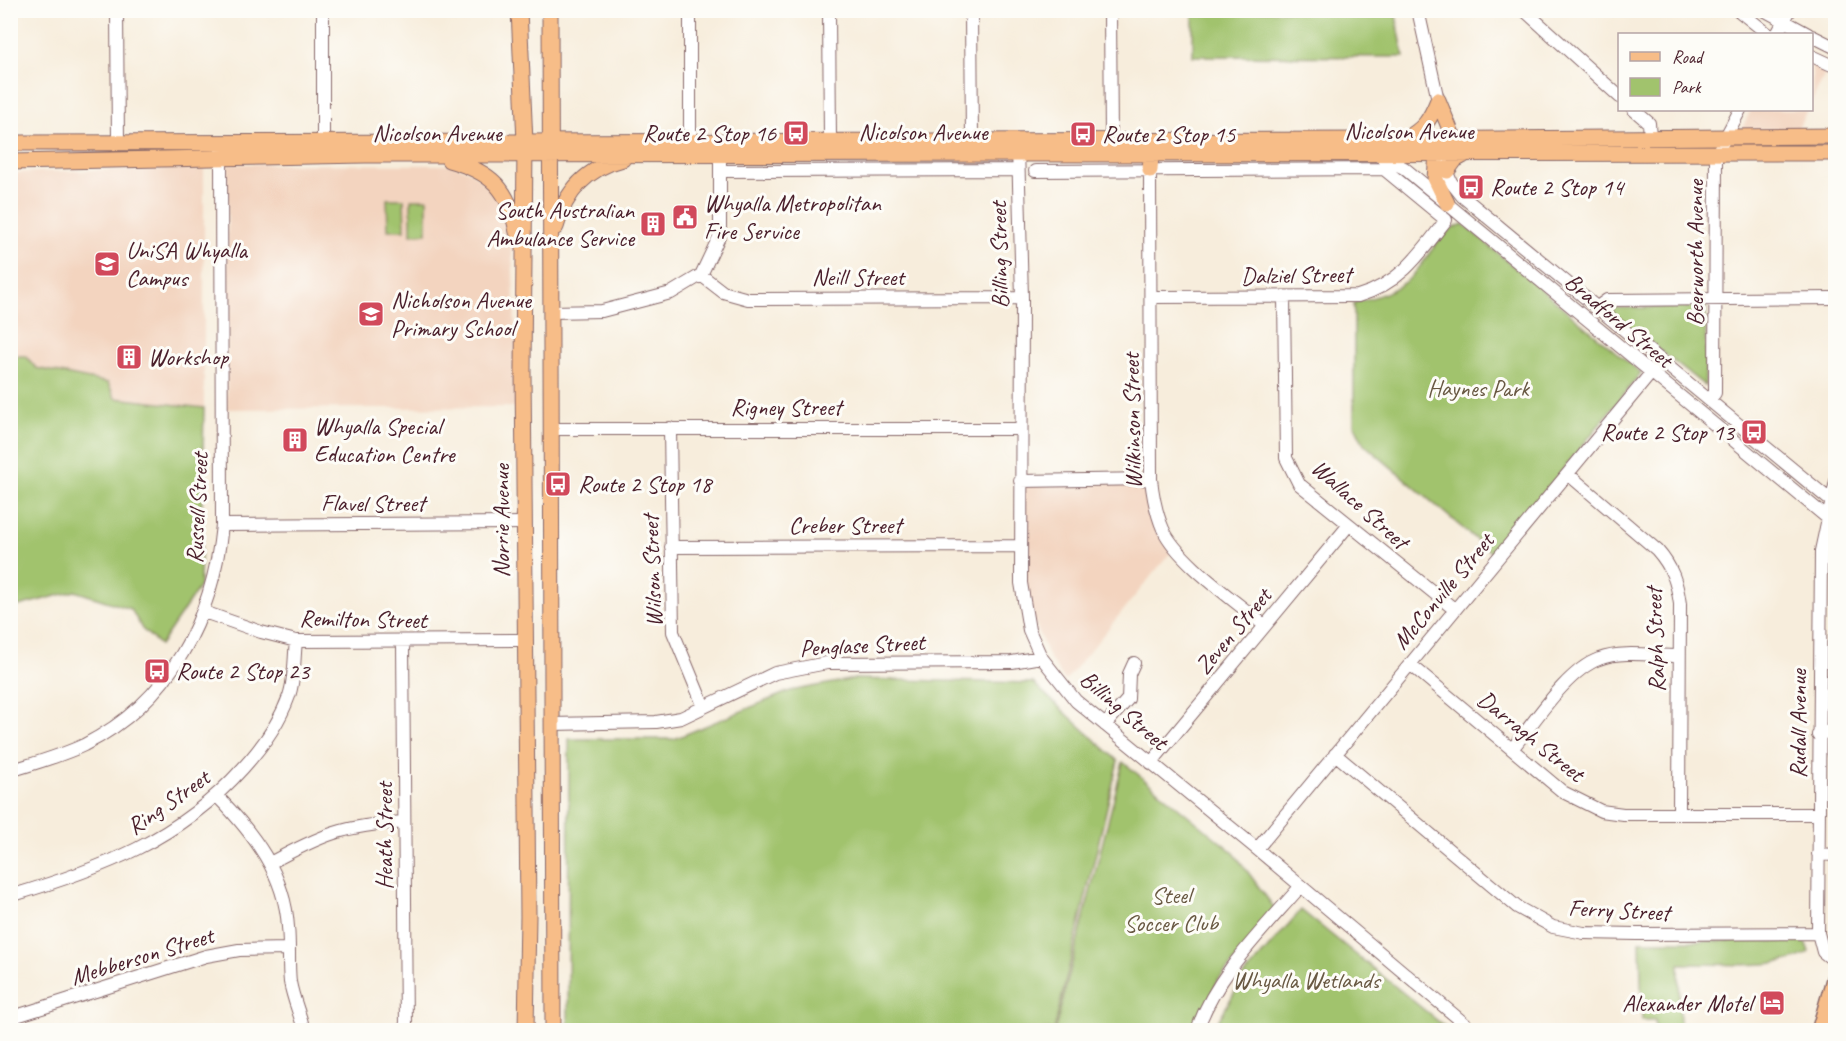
<svg xmlns="http://www.w3.org/2000/svg" width="1846" height="1041" font-family="Caveat,sans-serif">
  <style>
    .built { fill: #f3d4bf }
    .green { fill: #a1c36d; stroke: #76714c; stroke-width: 1.5 }
    .lines { fill: none; stroke-linecap: round; stroke-linejoin: round }
    .minor-casing { stroke: #876769; stroke-width: 14 }
    .major-casing { stroke: #876769; stroke-width: 17 }
    .highway-casing { stroke: #876769; stroke-width: 19 }
    .minor { stroke: #fff; stroke-width: 12 }
    .major { stroke: #f7bd88; stroke-width: 15 }
    .highway { stroke: #f7bd88; stroke-width: 16 }
    .labels { text-anchor: middle; stroke-width: 6; stroke-linejoin: round; paint-order: stroke }
    .street-label { font-size: 24px; fill: #4a1f2b; stroke: #fdfcf7 }
    .poi-label { font-size: 24px; fill: #4a1f2b; stroke: #fdfcf7; text-anchor: start }
    .park-label { font-size: 24px; fill: #685842; stroke: #fdfcf7 }
  </style>
  <rect width="100%" height="100%" fill="#fdfcf7"/>
  <filter id="ink" filterUnits="userSpaceOnUse"><feTurbulence type="fractalNoise" baseFrequency=".0167" numOctaves="2"/><feDisplacementMap in="SourceGraphic" scale="12" xChannelSelector="R" yChannelSelector="G"/><feConvolveMatrix kernelMatrix="1 2 1 2 8 2 1 2 1" color-interpolation-filters="sRGB"/></filter>
  <filter id="wash" filterUnits="userSpaceOnUse"><feTurbulence type="fractalNoise" baseFrequency=".008" numOctaves="4" result="noise"/><feDisplacementMap in="SourceGraphic" scale="24" xChannelSelector="R" yChannelSelector="G"/><feGaussianBlur stdDeviation="1.35" result="paint"/><feColorMatrix in="noise" values="0 0 0 0 0 0 0 0 0 0 0 0 0 0 0 0 0 1.4 0 .05"/><feComposite in="paint" operator="in"/></filter>
  <g filter="url(#wash)">
    <rect width="100%" height="100%" fill="#f7eddc"/>
    <path class="built" d="M1812,65L1826,72L1812,101Z
      M1751,110H1807L1798,129L1741,130Z
      M228,164L453,165L471,172L499,196L511,220L518,407L227,409Z
      M204,167V408L115,398L108,383L36,368L26,356H11L10,173Z
      M1146,483L1172,551L1065,681L1048,656L1029,607L1024,583L1021,484Z"/>
    <path class="green" d="M1395,10L1404,57L1193,56V11Z
      M387,199H404L405,230H388Z
      M411,199H427V233L411,234Z
      M1463,224L1641,373L1494,555L1364,444L1354,424V303C1372,298 1394,292 1409,279C1429,261 1435,233 1463,224Z
      M1706,307L1705,386L1612,313L1615,308Z
      M11,356H26L36,368L108,383L115,398L204,408L200,586L160,645L142,629L131,609L75,591L11,608Z
      M854,679L1033,683L1118,761L1054,1030H568L569,739H674L790,691Z
      M1123,762L1234,853L1278,913L1218,980L1198,1030H1055Z
      M1835,867V940L1833,873Z
      M1301,910L1449,1030H1213L1244,976Z
      M1640,941H1805L1809,952C1781,971 1714,963 1679,964L1680,1030H1655V1020H1642Z"/>
  </g>
  <g filter="url(#ink)">
    <g class="lines">
      <defs>
        <path id="minor" d="M117,10L118,143
          M690,10V141
          M829,10L830,141
          M971,10L972,141
          M1110,10L1111,140
          M1418,10L1438,100
          M1524,10L1620,97
          M1738,10L1768,34
          M1764,10L1808,34
          M1777,34L1790,10
          M1812,36L1836,48
          M1812,56L1836,67
          M1634,110L1649,123L1650,137
          M323,142V10
          M1018,147L1022,298L1021,583L1029,630L1041,657L1076,701L1257,849L1472,1030
          M1377,155L1404,168L1836,525
          M1444,165L1451,182L1462,196L1836,505
          M1150,170L1151,479C1153,497 1156,513 1163,529C1178,562 1236,601 1265,626
          M720,171L1018,170
          M1035,171L1384,169L1446,220
          M701,275L723,292L748,299L1022,298
          M1152,297L1358,296C1401,283 1420,254 1446,220
          M1284,297L1286,458L1299,484L1454,609
          M1596,308L1607,300L1836,298
          M551,312L602,311L671,293L701,275L720,235V145
          M1709,400L1715,393L1716,155L1740,110
          M670,428L673,632L704,707
          M551,429H1020
          M1568,474L1657,550C1672,567 1677,582 1680,604L1679,814
          M1020,481L1151,479
          M1836,481L1821,551L1818,933L1823,952L1836,962
          M222,525L523,523
          M671,547L1020,546
          M204,612L261,632L296,641L525,640
          M403,642L406,1030
          M1410,664L1563,792L1601,811L1623,814H1818
          M551,724L656,722L681,718L775,673L827,663L1012,662L1041,657
          M1105,725L1128,699L1129,674L1134,663
          M1818,735L1836,729
          M1512,749C1534,723 1566,671 1599,659C1622,650 1654,656 1678,656
          M1335,754L1517,907L1553,927L1584,933L1637,934L1818,933
          M1151,763L1348,526
          M10,771C35,763 61,756 84,745C171,701 213,618 222,525L221,150
          M218,797C253,833 285,874 288,927C290,945 288,964 290,982C293,999 300,1014 304,1030
          M1257,849L1661,361
          M1818,854L1836,855
          M270,863C321,835 345,825 404,822
          M10,896C101,869 179,840 243,768C263,746 279,724 289,696C295,679 294,658 296,641
          M10,1018L206,956L239,950L289,949
          M1197,1030C1216,975 1262,931 1300,887"/>
        <path id="major" d="M519,10L525,142L523,371L528,916L526,1030
          M550,10L553,1030
          M1438,100L1454,139
          M1405,139C1424,129 1430,120 1438,100
          M10,143L1387,140L1836,136
          M1444,151L1437,154L1435,178L1447,203
          M449,160C492,172 509,189 517,232
          M10,162L365,155L1836,153
          M1150,170L1151,154
          M1447,171L1455,160L1466,154
          M556,227C565,192 587,168 623,159"/>
        <path id="highway" d="M1820,1030L1836,974"/>
      </defs>
      <use href="#minor" class="minor-casing"/>
      <use href="#major" class="major-casing"/>
      <use href="#highway" class="highway-casing"/>
      <use href="#minor" class="minor"/>
      <use href="#major" class="major"/>
      <use href="#highway" class="highway"/>
    </g>
  </g>
  <defs>
    <symbol id="bus-square" viewBox="-11 -11 22 22"><rect x="-9" y="-9" width="18" height="18" rx="4" fill="#d1495b" stroke="#fdfcf7"/><path d="M-5-6H5V4H4V6H2V4H-2V6H-4V4H-5ZM-3.5-4V0h7V-4ZM-3.5 1.2v1.5H-2V1.2ZM2 1.2v1.5H3.5V1.2Z" fill="#fff"/></symbol>
    <symbol id="civic-square" viewBox="-11 -11 22 22"><rect x="-9" y="-9" width="18" height="18" rx="4" fill="#d1495b" stroke="#fdfcf7"/><path d="M-.6-6.5H3V-4.5H.6V-3L4-1V1h2V6H-6V1h2V-1L-.6-3ZM-1.2 2.5V6h2.4V2.5Z" fill="#fff"/></symbol>
    <symbol id="building-square" viewBox="-11 -11 22 22"><rect x="-9" y="-9" width="18" height="18" rx="4" fill="#d1495b" stroke="#fdfcf7"/><path d="M-4-6H4V6H1V3H-1V6H-4ZM-2.5-4.3h1.7v1.8h-1.7ZM.8-4.3h1.7v1.8H.8ZM-2.5-1h1.7V.8h-1.7ZM.8-1h1.7V.8H.8Z" fill="#fff"/></symbol>
    <symbol id="university-square" viewBox="-11 -11 22 22"><rect x="-9" y="-9" width="18" height="18" rx="4" fill="#d1495b" stroke="#fdfcf7"/><path d="M0-5L7-2L0 1L-7-2ZM-4 1L0 2.5L4 1V4Q0 6-4 4Z" fill="#fff"/></symbol>
    <symbol id="school-square" viewBox="-11 -11 22 22"><rect x="-9" y="-9" width="18" height="18" rx="4" fill="#d1495b" stroke="#fdfcf7"/><path d="M0-5L7-2L0 1L-7-2ZM-4 1L0 2.5L4 1V4Q0 6-4 4Z" fill="#fff"/></symbol>
    <symbol id="hotel-square" viewBox="-11 -11 22 22"><rect x="-9" y="-9" width="18" height="18" rx="4" fill="#d1495b" stroke="#fdfcf7"/><path d="M-6-4.5h1.5V1H6V5H4.5V3h-9V5H-6ZM-4 0a1.8 1.8 0 1 1 3.6 0ZM.5 0V-2.5h3Q6-2.5 6 0Z" fill="#fff"/></symbol>
  </defs>
  <g fill-rule="evenodd">
    <use href="#bus-square" x="781" y="118" width="30" height="30"/>
    <use href="#bus-square" x="1068" y="119" width="30" height="30"/>
    <use href="#bus-square" x="1456" y="172" width="30" height="30"/>
    <use href="#civic-square" x="670" y="202" width="30" height="30"/>
    <use href="#building-square" x="638" y="209" width="30" height="30"/>
    <use href="#university-square" x="92" y="249" width="30" height="30"/>
    <use href="#school-square" x="356" y="299" width="30" height="30"/>
    <use href="#building-square" x="114" y="342" width="30" height="30"/>
    <use href="#bus-square" x="1739" y="417" width="30" height="30"/>
    <use href="#building-square" x="280" y="425" width="30" height="30"/>
    <use href="#bus-square" x="543" y="469" width="30" height="30"/>
    <use href="#bus-square" x="142" y="656" width="30" height="30"/>
    <use href="#hotel-square" x="1757" y="988" width="30" height="30"/>
  </g>
  <g class="labels">
    <g class="street-label">
      <text x="1409" y="139">Nicolson Avenue</text>
      <text x="923" y="140">Nicolson Avenue</text>
      <text x="437" y="141">Nicolson Avenue</text>
      <text transform="translate(1695 253) rotate(-90)" y="8">Beerworth Avenue</text>
      <text transform="translate(999 255) rotate(-91)" y="8">Billing Street</text>
      <text transform="translate(1296 275) rotate(-1)" y="8">Dalziel Street</text>
      <text x="858" y="285">Neill Street</text>
      <text transform="translate(1619 320) rotate(40)" y="8">Bradford Street</text>
      <text x="786" y="415">Rigney Street</text>
      <text transform="translate(1132 421) rotate(-91)" y="8">Wilkinson Street</text>
      <text x="373" y="511">Flavel Street</text>
      <text transform="translate(1360 504) rotate(42)" y="8">Wallace Street</text>
      <text transform="translate(197 508) rotate(-87)" y="8">Russell Street</text>
      <text transform="translate(501 521) rotate(-90)" y="8">Norrie Avenue</text>
      <text x="845" y="533">Creber Street</text>
      <text transform="translate(652 571) rotate(-92)" y="8">Wilson Street</text>
      <text transform="translate(1443 591) rotate(-50)" y="8">McConville Street</text>
      <text transform="translate(363 619) rotate(1)" y="8">Remilton Street</text>
      <text transform="translate(1233 631) rotate(-50)" y="8">Zeven Street</text>
      <text transform="translate(1655 640) rotate(-92)" y="8">Ralph Street</text>
      <text transform="translate(862 645) rotate(-3)" y="8">Penglase Street</text>
      <text transform="translate(1124 710) rotate(41)" y="8">Billing Street</text>
      <text transform="translate(1798 724) rotate(-90)" y="8">Rudall Avenue</text>
      <text transform="translate(1531 736) rotate(39)" y="8">Darragh Street</text>
      <text transform="translate(168 802) rotate(-35)" y="8">Ring Street</text>
      <text transform="translate(384 836) rotate(-90)" y="8">Heath Street</text>
      <text transform="translate(1619 910) rotate(3)" y="8">Ferry Street</text>
      <text transform="translate(142 956) rotate(-17)" y="8">Mebberson Street</text>
    </g>
    <g class="poi-label">
      <text x="776" y="141" text-anchor="end">Route 2 Stop 16</text>
      <text x="1102" y="142">Route 2 Stop 15</text>
      <text x="1490" y="195">Route 2 Stop 14</text>
      <text x="704" y="211">Whyalla Metropolitan<tspan x="704" dy="28">Fire Service</tspan></text>
      <text x="634" y="218" text-anchor="end">South Australian<tspan x="634" dy="28">Ambulance Service</tspan></text>
      <text x="126" y="258">UniSA Whyalla<tspan x="126" dy="28">Campus</tspan></text>
      <text x="391" y="308">Nicholson Avenue<tspan x="391" dy="28">Primary School</tspan></text>
      <text x="148" y="365">Workshop</text>
      <text x="314" y="434">Whyalla Special<tspan x="314" dy="28">Education Centre</tspan></text>
      <text x="1734" y="440" text-anchor="end">Route 2 Stop 13</text>
      <text x="578" y="492">Route 2 Stop 18</text>
      <text x="176" y="679">Route 2 Stop 23</text>
      <text x="1752" y="1011" text-anchor="end">Alexander Motel</text>
    </g>
    <g class="park-label">
      <text x="1478" y="396">Haynes Park</text>
      <text x="1171" y="903">Steel<tspan x="1171" dy="28">Soccer Club</tspan></text>
      <text x="1306" y="988">Whyalla Wetlands</text>
    </g>
  </g>
  <rect width="1846" height="1041" fill="none" stroke="#fdfcf7" stroke-width="36"/>
  <rect x="1618" y="33" width="195" height="78" fill="#fdfcf7" stroke="#b5a4a5" stroke-width="1.5"/>
  <rect x="1630" y="52" width="30" height="9" fill="#f7bd88" stroke="#b5a4a5" stroke-width="1.5"/>
  <text x="1672" y="63" font-size="18" fill="#4a1f2b">Road</text>
  <rect x="1630" y="78" width="30" height="18" fill="#a1c36d" stroke="#b5a4a5" stroke-width="1.5"/>
  <text x="1672" y="93" font-size="18" fill="#4a1f2b">Park</text>
</svg>
